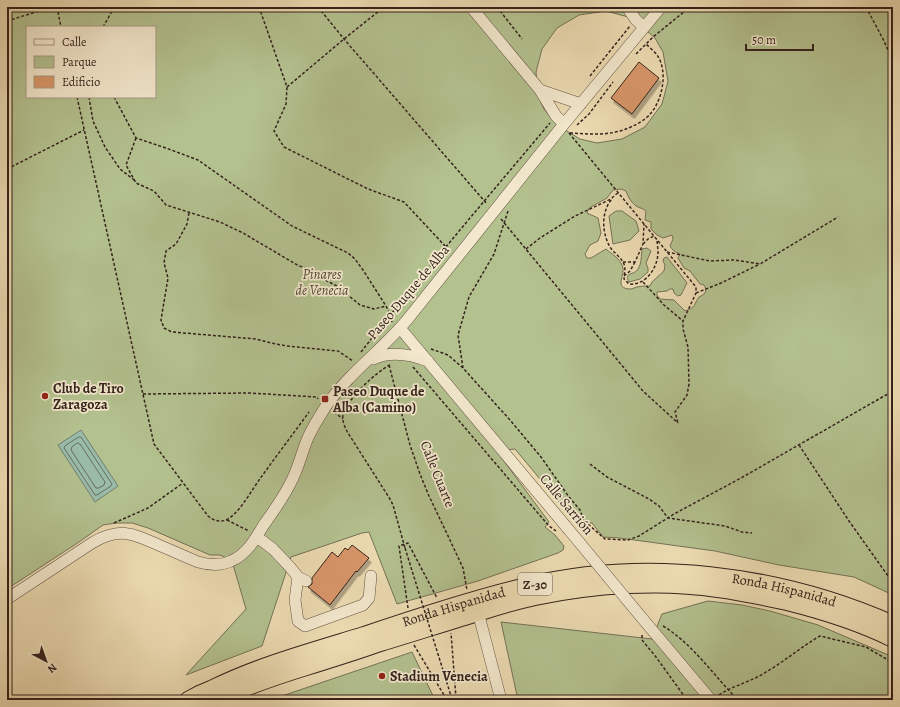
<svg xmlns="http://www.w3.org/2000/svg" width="900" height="707" font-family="Alegreya,serif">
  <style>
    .green { fill: #b3c18f; stroke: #747256; fill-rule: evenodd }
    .water { fill: #99bba8; stroke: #717e70 }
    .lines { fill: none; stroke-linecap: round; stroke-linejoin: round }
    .shore { stroke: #666e62; stroke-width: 1 }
    .building { fill: #d99669; stroke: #34221c; filter: url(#shadow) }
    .minor-casing { stroke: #625042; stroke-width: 12 }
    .highway-casing { stroke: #34221c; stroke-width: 18 }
    .path { stroke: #34221c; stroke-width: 1.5; stroke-dasharray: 3 2; stroke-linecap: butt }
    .minor { stroke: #f3e8cd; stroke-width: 11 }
    .highway { stroke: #ecdbb2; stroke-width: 16 }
    .minor-bridge-casing { stroke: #625042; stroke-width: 12; stroke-linecap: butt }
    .path-bridge { stroke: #34221c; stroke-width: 1.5; stroke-dasharray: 3 2; stroke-linecap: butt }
    .minor-bridge { stroke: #f3e8cd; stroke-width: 11 }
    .poi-dot { fill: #8f2418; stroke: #f3e8cd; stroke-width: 1.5 }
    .labels { text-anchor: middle; stroke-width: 3.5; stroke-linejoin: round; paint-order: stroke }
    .shield { fill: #f3e8cd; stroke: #6d5d51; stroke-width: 1 }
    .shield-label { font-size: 13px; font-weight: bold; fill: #34221c }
    .park-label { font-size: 14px; font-style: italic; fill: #544a39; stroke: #f3e8cd }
    .street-label { font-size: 14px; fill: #34221c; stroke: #f3e8cd }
    .poi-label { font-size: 14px; font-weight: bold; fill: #34221c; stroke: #f3e8cd; text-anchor: start }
  </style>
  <defs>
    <filter id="shadow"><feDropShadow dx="2.5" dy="4.5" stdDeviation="0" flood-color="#0004"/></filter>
  </defs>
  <rect width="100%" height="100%" fill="#ecdbb2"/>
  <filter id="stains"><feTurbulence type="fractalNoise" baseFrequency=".005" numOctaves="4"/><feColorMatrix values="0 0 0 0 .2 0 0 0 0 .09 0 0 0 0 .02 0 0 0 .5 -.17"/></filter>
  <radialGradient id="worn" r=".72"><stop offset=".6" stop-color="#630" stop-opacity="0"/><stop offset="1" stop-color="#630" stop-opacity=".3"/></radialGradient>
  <path class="green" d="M7,7H893V595L854,577L779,565L715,551L620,538L603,537L592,523H578L570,515L515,449L505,450L501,457L549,522L545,527L555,535L564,546L563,550L558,553L478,581L397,604L369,532L362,533L291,557L262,646L186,675L246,609L232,561L220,555H210L148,528L132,523H116L103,525L79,542L7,589ZM606,11L632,18L655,38L663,52L668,81L662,104L645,127L622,139L597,143L580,139L557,125L544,109L538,96L536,72L542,49L557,28L579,15ZM27,27H155V97H27ZM621,189L626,191C628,197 631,202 636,206C639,208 643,208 646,211L645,220L651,222V229L657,235L663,238L672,235L673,239L670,246C672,250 675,252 680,254L678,258L684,268L690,271L700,284L704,285L706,289L705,293C704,294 700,297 699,297C693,305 697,307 685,311L674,300L660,299L657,295V292L667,291L670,289H673L674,293L678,296L681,295L687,283L684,279L667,257L664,258L663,261L665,265L664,271L652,282L650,286C646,286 641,286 637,287C636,287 632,289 631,289C612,289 627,274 622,265C619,258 612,254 606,249L591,258H587L585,254L590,245L598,241L601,233L598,218L587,213L589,208L607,198L613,190Z
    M616,211H622L636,221L639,231L630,240L613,244L609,216Z
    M647,248L651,251L646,263L648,268V272L640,279L629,282C623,272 635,275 638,269C642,263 641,255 642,249Z
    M708,601L742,605L770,611L818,625L893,657V700H518L501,622L652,639L662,614Z
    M412,652L435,700H270Z"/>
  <path class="water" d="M81,430L118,486L95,502L58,445Z"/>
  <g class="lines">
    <path class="shore" d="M79,437H81L112,484L111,486L97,495H95L64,448L65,446Z
      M78,443L80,444L105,482L104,485L99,488H96L71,450L72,447Z"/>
  </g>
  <path class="building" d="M639,62L659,78L632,114L611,98Z
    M352,545L369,558L357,572L356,571L330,605L308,587L312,584V578L332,552L338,557L345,548L348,550Z"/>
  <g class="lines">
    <defs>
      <path id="minor" d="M471,7L540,90L556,116L564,124
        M627,7L636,20L644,27
        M540,90L581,104
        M400,328L579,542
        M373,359C390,351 410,354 428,361
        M257,537L273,549L290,567L298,577L306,581
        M298,577L295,600L298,621L305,626L363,605L369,598L371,576
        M7,599L92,543C120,526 134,534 161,546C173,551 186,557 198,562C209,565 221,566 231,561C246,555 255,540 263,526C275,509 288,491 296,471C300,461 303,450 307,440C312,428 319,417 326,406C349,373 382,350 407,320L564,124L661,7
        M478,612L501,700
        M642,618L711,700"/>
      <g id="highway">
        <path id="s1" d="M188,700C195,696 203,692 211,689C260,665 312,651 364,635C417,617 471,599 526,586C646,557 780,574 893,624"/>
        <path d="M218,700C245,687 274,677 303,668C329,660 355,652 380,643C414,633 447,622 481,612C499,606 517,601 535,597C593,585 660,580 718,589C741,592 764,597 787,602C823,611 859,622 893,639"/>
      </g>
    </defs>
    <use href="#minor" class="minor-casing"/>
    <use href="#highway" class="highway-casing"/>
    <path class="path" d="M57,7L61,27
      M259,7L287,87L286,104L274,131L284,147L368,189L404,202L446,247
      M318,7L344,39L487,204
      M497,7L522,39
      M866,7L884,41L893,62
      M7,21L52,7
      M103,27L111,13L110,7
      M636,54L653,37L690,7
      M590,76L630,26
      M287,87L344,39L384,7
      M77,97L154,444L208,516C214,521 221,523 228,519C241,511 252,489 262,476C277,455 293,434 309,412
      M89,97L93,121L105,147L120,169L134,180
      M114,97L136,138L166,148L198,160L292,226L348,253L355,259L363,270L386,306L390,314L392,322
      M577,125L589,114L613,82
      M569,133L696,287V293L683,321V329L688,347L689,384L687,395L675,412L678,423
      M570,133C589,134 608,136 626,129C634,126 646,120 651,113C663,99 668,70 657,55C654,51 649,47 646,44
      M136,138L126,165L136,183L154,191L166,205L220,222L243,233L299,266L310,269L327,281L337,286L360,305L374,309L386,306
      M7,169L84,130
      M618,193C615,195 612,197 611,200C601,213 602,233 610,247C614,253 621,257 624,264C626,269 624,274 624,279L629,284C646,286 658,267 658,252C658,248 657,243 657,239
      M189,213L187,224L176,244L166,251L164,263L168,278L161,320L164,328L172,332L256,339L271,343L287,346L338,351L353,361
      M501,219L643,391L678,423
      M643,244L648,239L654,236
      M526,249L540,238L575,216L611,199
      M667,252L710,261L734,260L760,264L838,217
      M623,262H635L643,244L644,224
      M624,276L630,271L635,262
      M643,282L664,305L683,321
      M696,293L721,283L760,264
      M431,349L448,355L463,368L510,420L541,457L569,497L580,510L583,518V524L581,527L580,529
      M361,352C422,274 486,199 550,123
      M389,365L410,445L420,474L429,496L449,538L463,568L467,590
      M390,365C377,371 345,401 343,415C342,421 345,428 348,433L390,499L393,505L405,548
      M413,367L549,526L556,531
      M463,368L458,335L469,297L494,254L508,211
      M143,394L249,393L317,397L318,399
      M334,412L343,419
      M799,445L849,521L893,583
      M590,464L607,477L649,499L659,506L668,518L725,526L742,532L752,533
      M227,520L249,531
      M114,523L148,508L183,483
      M583,524L589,525L605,539L628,540L639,536L674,514L741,478L893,391
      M408,608L399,546L408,543L437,598
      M663,626C693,644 713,675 738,700
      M642,635V640L656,657L687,700
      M414,645L447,700
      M719,695C734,685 751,682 766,672C785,661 801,647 820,636L866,647L893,663
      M451,700L456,698L451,633
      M477,700L479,698L483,700"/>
    <use href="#minor" class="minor"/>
    <use href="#highway" class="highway"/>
    <defs>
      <path id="minor-bridge" d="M579,542L642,618"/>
    </defs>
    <use href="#minor-bridge" class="minor-bridge-casing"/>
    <path class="path-bridge" d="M405,548L451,696"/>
    <use href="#minor-bridge" class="minor-bridge"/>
  </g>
  <g class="poi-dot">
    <circle cx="45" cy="396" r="4"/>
    <rect x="321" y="395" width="8" height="8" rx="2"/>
    <circle cx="382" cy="676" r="4"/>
  </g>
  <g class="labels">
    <rect class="shield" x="518" y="573" width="34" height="22" rx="3"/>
    <g class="shield-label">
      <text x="535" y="589">Z-30</text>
    </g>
    <g class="park-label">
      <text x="322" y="279">Pinares<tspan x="322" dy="16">de Venecia</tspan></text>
    </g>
    <g class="street-label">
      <text transform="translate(408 292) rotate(-50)" y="5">Paseo Duque de Alba</text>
      <text transform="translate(438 474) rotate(68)" y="5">Calle Cuarte</text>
      <text transform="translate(567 504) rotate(50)" y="5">Calle Sarrión</text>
      <text dy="5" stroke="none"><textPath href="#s1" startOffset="618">Ronda Hispanidad</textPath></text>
      <text dy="5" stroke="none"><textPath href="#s1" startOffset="282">Ronda Hispanidad</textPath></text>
    </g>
    <g class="poi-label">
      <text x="53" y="393">Club de Tiro<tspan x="53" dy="16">Zaragoza</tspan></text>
      <text x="333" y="396">Paseo Duque de<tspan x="333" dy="16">Alba (Camino)</tspan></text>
      <text x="390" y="681">Stadium Venecia</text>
    </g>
  </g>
  <rect width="900" height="707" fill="none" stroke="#ecdbb2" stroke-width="24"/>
  <rect x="8" y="8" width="884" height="691" fill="none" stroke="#34221c" stroke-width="2"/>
  <rect x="12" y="12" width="876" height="683" fill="none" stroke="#34221c"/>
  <rect x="26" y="26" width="130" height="72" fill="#f3e8cd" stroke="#a79986"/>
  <rect x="34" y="39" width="20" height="6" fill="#f3e8cd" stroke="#a79986"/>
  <text x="62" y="46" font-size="12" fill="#34221c">Calle</text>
  <rect x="34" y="56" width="20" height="12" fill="#b3c18f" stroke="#a79986"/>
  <text x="62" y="66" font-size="12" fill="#34221c">Parque</text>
  <rect x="34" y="76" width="20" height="12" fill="#d99669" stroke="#a79986"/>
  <text x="62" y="86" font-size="12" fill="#34221c">Edificio</text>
  <g transform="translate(46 661) rotate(139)" stroke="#f3e8cd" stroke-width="3" paint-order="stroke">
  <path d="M0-3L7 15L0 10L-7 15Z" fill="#34221c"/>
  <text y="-6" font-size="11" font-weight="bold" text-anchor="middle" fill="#34221c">N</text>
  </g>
  <path d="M746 44v6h67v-6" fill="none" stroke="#34221c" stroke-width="2"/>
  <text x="752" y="44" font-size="12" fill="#34221c" stroke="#f3e8cd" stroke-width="3" paint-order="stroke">50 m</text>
  <rect width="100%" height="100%" filter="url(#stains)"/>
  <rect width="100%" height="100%" fill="url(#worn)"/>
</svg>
